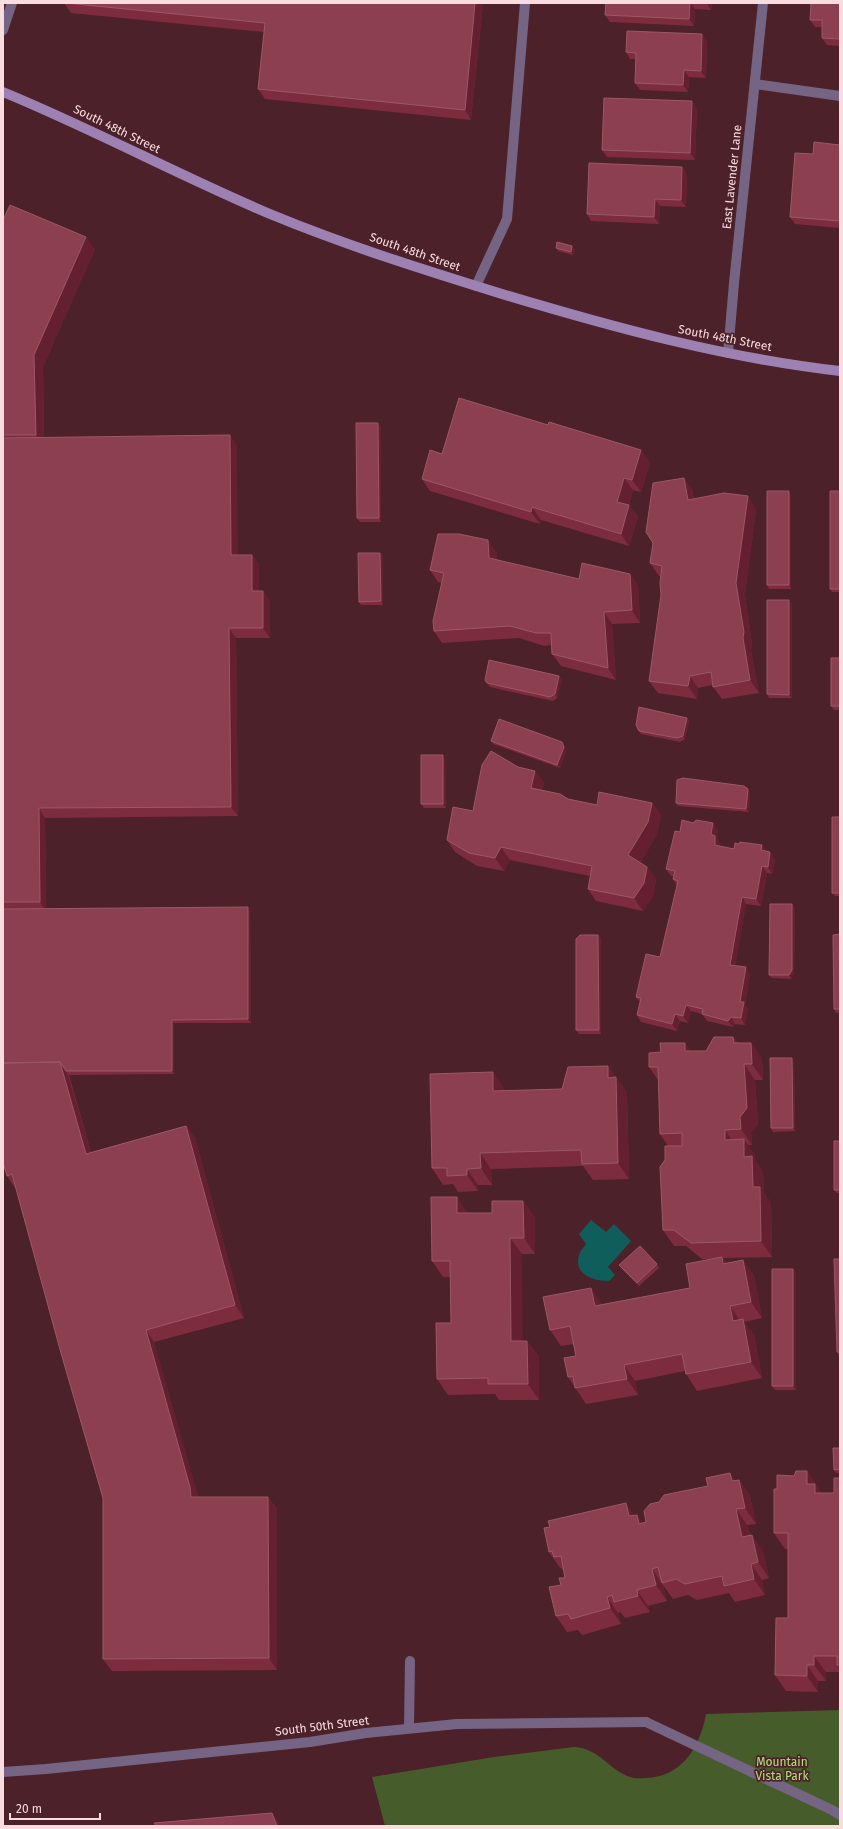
<svg xmlns="http://www.w3.org/2000/svg" width="843" height="1829" font-family="'Fira Sans',sans-serif">
  <style>
    .green { fill: #465d2b }
    .water { fill: #105e5b }
    .lines { fill: none; stroke-linecap: round; stroke-linejoin: round }
    .lane { stroke: #766484; stroke-width: 10 }
    .street { stroke: #766484; stroke-width: 10 }
    .secondary { stroke: #9d81b3; stroke-width: 10 }
    .wall { fill: #7d2c40 }
    .shaded-wall { fill: #642030 }
    .building { fill: #8b3f51; stroke: #9c5867 }
    .labels { text-anchor: middle; stroke-width: 3.5; stroke-linejoin: round; paint-order: stroke }
    .street-label { font-size: 12px; fill: #f9dcdf; stroke: #4c2129 }
    .park-label { font-size: 12px; fill: #afe376; stroke: #4c2129 }
  </style>
  <rect width="100%" height="100%" fill="#4c2129"/>
  <path class="green" d="M840,1710V1826H385L372,1777L494,1757L574,1747C599,1748 609,1770 630,1777C635,1779 641,1778 646,1778C682,1777 700,1747 706,1714Z"/>
  <path class="water" d="M591,1220L606,1232L614,1224L631,1241L608,1267L615,1275L609,1281C594,1281 573,1275 579,1255C580,1251 584,1247 586,1244L579,1234Z"/>
  <g class="lines">
    <path class="lane" d="M3,30L12,3
      M476,286L507,219L525,3
      M646,1722L832,1810L840,1815
      M409,1728L410,1661"/>
    <path class="street" d="M755,84L840,96
      M728,353L734,283L763,3
      M3,1772L46,1769L310,1742L366,1733L457,1724L646,1722"/>
    <path class="secondary" d="M3,92C93,129 180,176 270,214C345,245 424,270 502,294C612,327 725,358 840,371"/>
  </g>
  <path class="wall" d="M64,3H483L471,120L265,99L258,89L264,32L71,13Z
    M606,3H712L711,10L695,9L694,26L610,22L605,15Z
    M840,3V46L827,45L822,38V27H815L810,20Z
    M707,41L706,78L689,77L688,92L640,90L635,83L636,59H630L626,52Z
    M697,108L695,160L607,157L602,150Z
    M840,145V228L795,224L790,217L813,154Z
    M682,167L687,174L686,207L660,206L659,224L591,221L587,214Z
    M3,220L95,249L43,367L44,437L237,445V555H252L259,565V591L270,601V638H236L238,816L45,818L46,908L250,911L251,1023H174V1074L69,1075L91,1152L186,1126L195,1138L244,1318L154,1342L198,1497H268L277,1509V1670L112,1671L103,1659V1498L16,1188H15L7,1176L3,1162Z
    M556,248L575,249L573,255L558,251Z
    M381,426V522H360L357,518Z
    M641,450L650,463L641,492L633,490L629,505L638,517L629,546L541,520L540,524L430,491L422,479L442,454Z
    M684,478L692,490L694,499L756,509L745,595L752,644L751,651L759,693L722,699L713,687V685L698,688L697,699L658,693L649,681L661,595V576H659L650,563Z
    M840,491V592H832L830,589Z
    M791,495V589H769L767,585Z
    M497,553V560L579,579L630,574L638,586L640,623L612,624L616,680L561,666L552,654L551,645L544,646L519,638L442,643L434,631L442,583L438,582L430,570Z
    M383,556V605H361L359,602Z
    M792,604V698H769L767,694Z
    M840,658V710H834L831,706Z
    M562,679L557,698L553,701L490,687L485,680Z
    M687,718L689,721L685,739L680,742L641,734L636,725Z
    M491,741L562,742L566,751L560,768L493,744Z
    M445,759L446,808H424L421,804Z
    M518,767L535,771L544,783L542,790L568,799L597,805L652,803L661,815L657,834L640,863L647,867L656,879L653,896L643,911L596,901L588,889L590,876L510,860L504,871L477,866L455,852L447,840L473,811Z
    M750,793L749,812L678,806L676,803Z
    M840,817V896H835L832,893Z
    M718,830L716,838L720,843V846L734,849L739,844L762,845L766,851L775,859L772,874L767,873L761,906L746,904L735,966L750,974L745,1005L748,1009L745,1025L735,1024L733,1027L707,1021L702,1014L691,1011L688,1023L680,1021L677,1031L641,1022L637,1015L640,1002L636,997L660,957L677,886L673,879L674,876H671L666,869L680,832Z
    M792,904L795,908L794,973L791,979L772,978L769,975Z
    M840,934V1013H836L834,1009Z
    M598,935L601,939V1034H579L576,1030Z
    M733,1037L738,1043H751L762,1059L763,1080H755L758,1124L751,1133L752,1145H748L755,1155V1160L763,1172L764,1193L771,1203L772,1257L723,1258L727,1263L743,1260L754,1276L762,1318L744,1322L754,1335L762,1378L697,1391L686,1374L685,1371L635,1381L638,1395L586,1404L568,1377L576,1356L573,1344L561,1346L550,1330L602,1304L690,1288L713,1259H702L686,1246H674L663,1230L665,1160L668,1146L660,1134L658,1080L649,1067L661,1052L685,1043L690,1051H706Z
    M794,1061L795,1131L773,1132L771,1128Z
    M608,1066L627,1093L629,1179L593,1180L583,1166L491,1169L492,1185H478V1191L458,1192L453,1184L443,1185L432,1168L504,1088V1091L562,1089Z
    M840,1141V1193H837L834,1190Z
    M468,1213L535,1217V1254H522V1341H527L539,1357V1400H499L495,1394L448,1395L437,1379L451,1323L450,1277H443L432,1261Z
    M840,1259V1356H839L837,1352Z
    M657,1264L659,1268L639,1286L622,1269L619,1265Z
    M796,1273V1390H775L772,1386Z
    M840,1448V1473H836L834,1470Z
    M840,1478V1672H826V1681H818V1692L786,1691L775,1675L788,1618V1549H785L774,1533L819,1487V1490L821,1493H834Z
    M739,1480L750,1496L756,1524L747,1525L750,1535L763,1551L769,1578L762,1580L765,1595L735,1602L729,1593L697,1600L688,1595L673,1599L663,1585L667,1601L648,1606L650,1612L625,1618L620,1612L618,1613L621,1624L582,1635L578,1630L567,1632L556,1616L561,1585L565,1578L564,1571L561,1568H560L549,1552L635,1515H637L642,1523L646,1522L659,1502Z"/>
  <path class="shaded-wall" d="M475,3H483L471,120L465,110Z
    M690,3H691L695,9L694,26L689,19Z
    M707,3H712L711,10Z
    M702,34L707,41L706,78L701,71Z
    M684,70L689,77L688,92L683,85Z
    M692,101L697,108L695,160L690,153Z
    M682,167L687,174L686,207L681,200Z
    M655,199L660,206L659,224L654,217Z
    M86,237L95,249L43,367L44,447L36,435L34,355Z
    M572,246L575,249L573,255L571,252Z
    M378,423L381,426V522L379,518Z
    M230,435L237,445L238,565L231,555Z
    M641,450L650,463L641,492L632,480Z
    M624,478L633,490L626,514L617,502Z
    M684,478L692,490L696,512L688,500Z
    M789,491L791,495V589L789,585Z
    M748,496L756,509L745,595L752,644L751,651L759,693L750,680L743,638L736,583Z
    M629,505L638,517L629,546L621,534Z
    M532,507L541,520L540,524L531,512Z
    M488,540L497,553L498,570L489,558Z
    M380,553L383,556V605L381,601Z
    M252,555L259,565V601L252,591Z
    M630,574L638,586L640,623L632,610Z
    M263,591L270,601V638L263,628Z
    M789,600L792,604V698L789,695Z
    M604,612L612,624L616,680L608,668Z
    M229,628L236,638L238,816L231,807Z
    M559,676L562,679L557,698L555,694Z
    M690,676L698,688L697,699L688,686Z
    M687,718L689,721L685,739L683,736Z
    M562,742L566,751L560,768L557,765Z
    M443,755L445,759L446,808L443,804Z
    M535,771L544,783L540,800L531,788Z
    M748,789L750,793L749,812L746,809Z
    M652,803L661,815L657,834L637,868L628,855Z
    M39,808L45,818L46,912L40,902Z
    M713,823L718,830L716,838L720,843V852L715,845L711,834Z
    M762,845L767,852L761,850Z
    M501,847L510,860L504,871L495,858Z
    M770,852L775,859L772,874L768,867Z
    M762,866L767,873L761,906L756,899Z
    M647,867L656,879L653,896L643,911L634,898Z
    M742,897L746,904L734,972L730,965Z
    M792,904L795,908L794,973L791,979L789,975Z
    M248,907L250,911L251,1023L248,1019Z
    M598,935L601,939V1034L599,1030Z
    M746,967L750,974L745,1005L748,1009L745,1025L741,1018L740,1002Z
    M686,1005L691,1011L688,1023L683,1016Z
    M675,1014L680,1021L677,1031L672,1024Z
    M731,1017L735,1024L733,1027L728,1021Z
    M172,1020L174,1023V1074L172,1071Z
    M733,1037L744,1053L734,1043Z
    M685,1043L696,1059L685,1051Z
    M751,1043L762,1059L763,1080L752,1064Z
    M792,1058L794,1061L795,1131L793,1128Z
    M60,1062L68,1075L95,1166L86,1154Z
    M744,1064L755,1080L758,1124L751,1133L752,1145L741,1129L740,1117Z
    M608,1066L627,1093L629,1179L618,1163L608,1078Z
    M493,1072L504,1088L505,1107L493,1091Z
    M186,1126L195,1138L244,1318L235,1305Z
    M725,1130L736,1146L725,1140Z
    M744,1139L755,1155V1160L763,1172L764,1193L771,1203L772,1257L761,1241L753,1187L744,1157Z
    M480,1153L491,1169L492,1185L481,1168Z
    M467,1169L478,1185V1191L467,1175Z
    M457,1197L468,1213H457Z
    M523,1201L535,1217V1254L524,1238Z
    M510,1238L522,1254L523,1357L511,1341Z
    M722,1257L733,1273L723,1264Z
    M743,1260L754,1276L762,1318L751,1302Z
    M793,1269L796,1273V1390L793,1386Z
    M591,1288L602,1304L606,1322L595,1306Z
    M730,1306L741,1322L733,1321Z
    M743,1319L754,1335L762,1378L751,1362Z
    M146,1330L154,1342L199,1499L191,1497Z
    M527,1341L539,1357V1400L528,1384Z
    M624,1365L635,1381L638,1395L627,1379Z
    M807,1471L819,1487V1490L826,1500V1509L807,1484Z
    M730,1473L741,1489L732,1481Z
    M739,1480L750,1496L756,1524L745,1508Z
    M268,1497L277,1509V1670L269,1658Z
    M626,1503L637,1519L629,1516Z
    M736,1509L747,1525L753,1553L742,1537Z
    M637,1515L648,1531L639,1524Z
    M752,1535L763,1551L769,1578L758,1562Z
    M751,1564L762,1580L765,1595L754,1579Z
    M652,1569L663,1585L667,1601L656,1585Z
    M637,1590L648,1606L650,1612L638,1596Z
    M607,1597L618,1613L621,1624L610,1608Z
    M814,1656L826,1672V1681L814,1665Z
    M807,1665L818,1681V1692L807,1676Z
    M272,1813L279,1823L280,1826H277Z"/>
  <path class="building" d="M66,3H475L465,110L258,89L265,23Z
    M606,3H690L689,19L605,15Z
    M811,3H840V39L822,38V20H810Z
    M627,31L702,34L701,71L684,70L683,85L635,83L636,53L626,52Z
    M604,98L692,101L690,153L602,150Z
    M814,142L840,145V221L790,217L795,153L813,154Z
    M589,163L682,167L681,200L655,199L654,217L587,214Z
    M10,205L86,237L34,355L36,435H3V220Z
    M557,242L572,246L571,252L556,248Z
    M459,398L548,425L549,422L641,450L632,480L624,478L617,502L629,505L621,534L532,507L531,512L422,479L430,450L442,454Z
    M356,423H378L379,518H357Z
    M230,435L231,555H252V591H263V628H229L231,807L39,808L40,902H3V438Z
    M684,478L688,500L724,493L748,496L736,583L744,632L743,638L750,680L713,687L711,672L690,676L688,686L649,681L661,595L660,583L662,566L650,563L653,543L646,532L653,483Z
    M767,491H789V585H767Z
    M830,491H840V589H830Z
    M438,534H459L488,540L489,558L579,579L582,563L630,574L632,610L604,612L608,668L552,654L551,633H536L510,626L434,631L433,621L444,573L430,570Z
    M358,553H380L381,601L359,602Z
    M767,600H789V695L767,694Z
    M831,658H840V706H831Z
    M489,660L559,676L555,694L550,697L487,683L485,680Z
    M639,707L687,718L683,736L677,738L639,731L636,725Z
    M499,719L562,742L564,747L557,765L491,741Z
    M491,751L518,767L535,771L531,788L560,794L568,799L597,805L599,792L652,803L648,822L628,855L647,867L644,883L634,898L588,889L592,866L501,847L495,858L469,853L447,840L453,807L473,811L482,765Z
    M421,755H443V804H421Z
    M683,778L744,786L748,789L746,809L676,803L677,780Z
    M832,817H840V893H832Z
    M682,820L693,823L696,820L713,823L711,834L715,836V845L734,849L735,843L739,844L740,842L762,845L761,850L770,852L768,867L762,866L756,899L742,897L730,965L746,967L740,1002H744L741,1018L731,1017L728,1021L702,1014L703,1009L686,1005L683,1016L675,1014L672,1024L637,1015L641,998L636,997L646,954L660,957L678,881L673,879L675,871L666,869L675,831L680,832Z
    M770,904H792V970L789,975H769Z
    M248,907V1019L172,1020V1071H66L60,1062L3,1063V909Z
    M840,934V1009H834L833,935Z
    M580,935H598L599,1030H576V939Z
    M714,1037H733L734,1043H751L752,1064H744L747,1108L740,1117L741,1129L725,1130V1140L744,1139V1157L752,1156L753,1187H760L761,1241L691,1243L674,1230H663L660,1167L665,1160V1146H682V1133L660,1134L658,1067H649V1053L661,1052L660,1043H685V1051H706Z
    M770,1058H792L793,1128H771Z
    M60,1062L86,1154L186,1126L235,1305L146,1330L190,1487L191,1497H268L269,1658L103,1659V1498L61,1353L12,1174L7,1176L3,1162V1063Z
    M608,1066V1078L616,1077L618,1163L582,1164L581,1150L480,1153L481,1168L467,1169V1175L447,1176V1168H432L430,1074L493,1072V1091L562,1089L568,1067Z
    M834,1141H840V1190H834Z
    M431,1197H457V1213H492V1201H523L524,1238H510L511,1341H527L528,1384H488V1378L437,1379L436,1323H451L450,1261H432Z
    M640,1246L657,1264L637,1283L619,1265Z
    M722,1257L723,1264L743,1260L751,1302L730,1306L733,1321L743,1319L751,1362L686,1374L682,1354L624,1365L627,1379L575,1388L573,1376L568,1377L564,1358L576,1356L570,1326L550,1330L543,1297L591,1288L595,1306L690,1288L686,1264Z
    M834,1259H840V1352H837Z
    M772,1269H793V1386H772Z
    M833,1448H840V1469L834,1470Z
    M796,1471H807V1484H815V1493H834V1478H840V1665H837V1656H814V1665H807V1676L775,1675L776,1618H788V1533H774V1489H777V1475L794,1476Z
    M730,1473L732,1481L739,1480L745,1508L736,1509L742,1537L752,1535L758,1562L751,1564L754,1579L724,1586L722,1576L685,1584L676,1579L662,1583L658,1567L652,1569L656,1585L637,1590L638,1596L614,1602L612,1595L607,1597L610,1608L571,1619L568,1614L556,1616L549,1587L561,1585L559,1578H565L561,1556L554,1557L552,1551L549,1552L544,1528L550,1527L548,1521L626,1503L629,1516L637,1515L639,1524L646,1522L644,1511L650,1504L659,1502L664,1495L708,1486L706,1478Z
    M272,1813L277,1826H156L154,1823Z"/>
  <g class="labels">
    <g class="street-label">
      <text transform="translate(117 129) rotate(26)" y="4">South 48th Street</text>
      <text transform="translate(732 177) rotate(-84)" y="4">East Lavender Lane</text>
      <text transform="translate(415 252) rotate(19)" y="4">South 48th Street</text>
      <text transform="translate(725 338) rotate(11)" y="4">South 48th Street</text>
      <text transform="translate(322 1726) rotate(-7)" y="4">South 50th Street</text>
    </g>
    <g class="park-label">
      <text x="782" y="1766">Mountain<tspan x="782" dy="14">Vista Park</tspan></text>
    </g>
  </g>
  <rect width="843" height="1829" fill="none" stroke="#f9dcdf" stroke-width="8"/>
  <path d="M10 1813v6h90v-6" fill="none" stroke="#f9dcdf" stroke-width="2"/>
  <text x="16" y="1813" font-size="12" fill="#f9dcdf" stroke="#4c2129" stroke-width="3" paint-order="stroke">20 m</text>
</svg>
